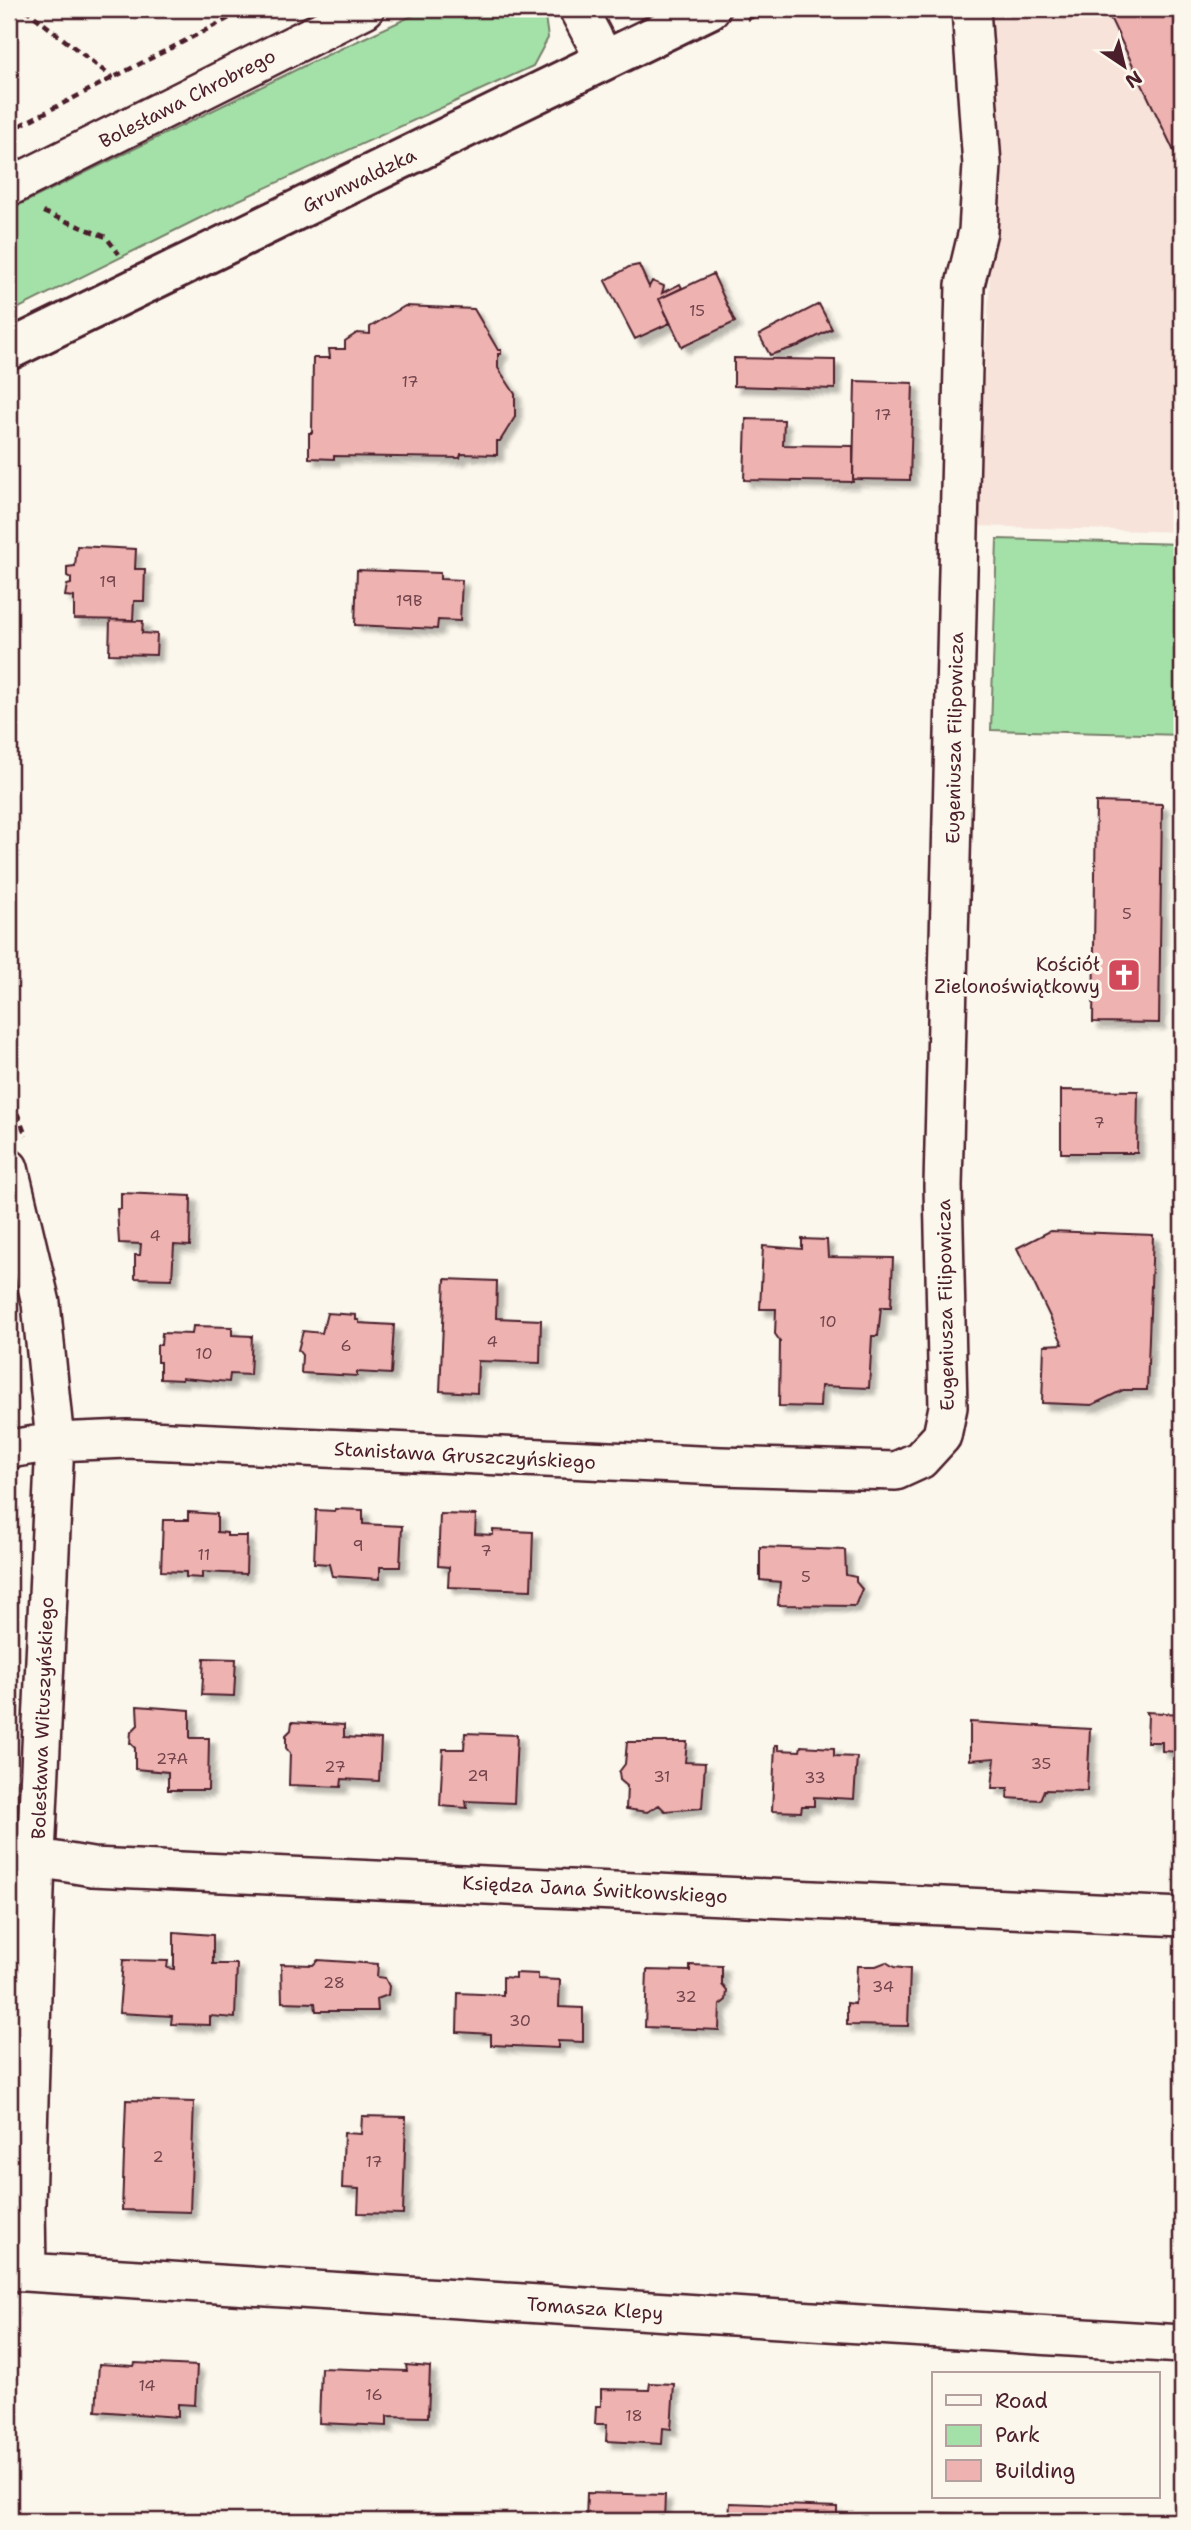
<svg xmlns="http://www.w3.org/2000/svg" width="1191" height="2530" font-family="'Shantell Sans',sans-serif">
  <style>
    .built { fill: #f7e3da }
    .green { fill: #a4e1a8; stroke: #77806a; stroke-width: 2 }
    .building { fill: #eeb3b1; stroke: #4a1f2b; stroke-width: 2; filter: url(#shadow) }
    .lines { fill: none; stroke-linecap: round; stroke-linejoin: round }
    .minor-casing { stroke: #4a1f2b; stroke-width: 42 }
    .tertiary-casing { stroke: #4a1f2b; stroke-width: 44 }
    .path { stroke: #4a1f2b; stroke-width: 4.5; stroke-dasharray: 7 5; stroke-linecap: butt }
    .minor { stroke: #fbf7ec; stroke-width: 37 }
    .tertiary { stroke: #fbf7ec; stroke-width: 38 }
    .labels { text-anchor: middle; stroke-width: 7; stroke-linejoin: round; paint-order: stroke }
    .number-label { font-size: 16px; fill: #73444c }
    .street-label { font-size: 19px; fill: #4a1f2b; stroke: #fbf7ec }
    .poi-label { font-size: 19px; fill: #4a1f2b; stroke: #fbf7ec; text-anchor: end }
  </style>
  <defs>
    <filter id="shadow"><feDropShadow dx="6" dy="6" stdDeviation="2" flood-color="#0004"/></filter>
  </defs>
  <rect width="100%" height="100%" fill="#fbf7ec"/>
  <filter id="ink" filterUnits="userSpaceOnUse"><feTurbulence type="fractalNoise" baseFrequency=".0143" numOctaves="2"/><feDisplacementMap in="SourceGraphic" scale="14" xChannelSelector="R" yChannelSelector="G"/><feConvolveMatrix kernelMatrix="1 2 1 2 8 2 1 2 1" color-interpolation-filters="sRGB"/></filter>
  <g filter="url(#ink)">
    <path class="built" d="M974,9H1182V532L976,526L993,221Z"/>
    <path class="green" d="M427,9H544L548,38L533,66L206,215L9,313V210L312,62Z
      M997,539L1182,544V735L991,730Z"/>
    <path class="building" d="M1106,9H1182V168Z
      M639,265L649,287L652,281L664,286L662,293L680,284L682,288L659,299L670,323L635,339L605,281L629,267Z
      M713,274L735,322L682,347L659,299Z
      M819,304L832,329L798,346L770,355L759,335Z
      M405,306L474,309L498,350H501V354H498V368L515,394V417L500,441H497V455L461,454L460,458L334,456V459L309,458V433H312L313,358H330L329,349H345V341L357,333L370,334V327Z
      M734,358L835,360V389L734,386Z
      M855,381L913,383L910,480L853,479Z
      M746,419L784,420L783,445L853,446V482L744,480Z
      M77,546L136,549L135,569H145L144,601H134L133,620L74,619V597L65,596L67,585L71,584V578L67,576V567L75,566Z
      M357,570L440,573V579L462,580L460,621L438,620L437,629L355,625Z
      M110,620L143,621L142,633L157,634L156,655L109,654Z
      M1096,802L1162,804L1159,1023L1093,1022Z
      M1061,1090L1138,1091L1137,1153H1061Z
      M121,1193L191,1196L190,1246L174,1245L172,1279L135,1278V1255H140L141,1244L119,1243L117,1209H121Z
      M1050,1231L1153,1235L1147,1390H1123L1092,1405L1042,1403L1044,1345L1063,1344L1017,1248Z
      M802,1239L827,1240L828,1257L893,1258L891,1307H881L878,1336H872L869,1388L821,1386L820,1407L779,1406L780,1341L775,1334L776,1309H760L763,1246L802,1249Z
      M445,1279L497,1281L496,1318L541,1320L540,1363L478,1361L477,1393L440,1391Z
      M327,1313L356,1315V1320H359V1323L394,1325L391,1374L357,1372V1376L301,1373L302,1355L298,1350L303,1331L322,1333Z
      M193,1326L232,1327V1335L252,1336L250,1375L230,1374L229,1382L182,1378V1380L160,1379V1362H157V1345H161L162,1333L192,1334Z
      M335,1509L363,1510V1524L402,1526L400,1567H380V1579L332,1576L329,1564L314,1563L316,1510L335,1511Z
      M188,1512L217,1514V1532L227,1533V1536H247L246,1574L202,1572V1578L186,1577V1572L161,1571L163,1520H188Z
      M440,1514L476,1515L475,1534L493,1535V1530L533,1532L531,1590L448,1587L449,1567L438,1566Z
      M760,1547L845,1550L846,1575L856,1577V1582L862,1589L855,1606L778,1605L780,1582L760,1580Z
      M204,1658L236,1659L234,1696L202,1695Z
      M137,1706L190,1710V1738H209L208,1790H168V1772L135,1769V1748L130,1743L131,1732L138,1725Z
      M1146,1712L1182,1714V1752L1162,1751V1742H1147L1148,1715Z
      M292,1722L344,1725V1737L381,1739L379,1781L342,1779L341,1787L289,1785L290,1753L286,1748V1735L291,1730Z
      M970,1722L1090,1729L1087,1791L1044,1790L1040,1800L1007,1798L1008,1788H992L995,1758L970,1760Z
      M465,1733L517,1735L514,1803L466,1801L467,1808L440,1806L443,1749H464Z
      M627,1742H687L685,1762L705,1763L702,1808L665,1811L659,1805L647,1812L626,1809L627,1786L620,1780L619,1772L625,1764Z
      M775,1745H778V1750L800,1751L801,1746L834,1748V1756L857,1757L854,1799L814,1797V1806H802L801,1812L772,1811Z
      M174,1932L213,1935V1964H237L235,2018L210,2016V2025L171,2024L172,2016L119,2013L123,1960L168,1961L167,1968L174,1969Z
      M318,1960L378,1964L377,1977L385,1978L389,1986L388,1995L377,1999L378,2011H316L315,2003L282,2002L281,1964L313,1965Z
      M886,1962L894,1967L910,1969L908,2026L847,2025V2003L855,2004L857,1966H876Z
      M690,1965L722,1966V1985L727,1991L726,2000L720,2005L719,2030L645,2027L647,1970L690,1971Z
      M515,1973L538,1974V1979L560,1980L559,2007L583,2008V2042L558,2041V2048L491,2045V2034L457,2032L458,1993L503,1995V1977L515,1978Z
      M126,2100L194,2102L190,2212L122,2210Z
      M362,2116L406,2117L403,2214L358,2213L359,2189L342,2188L344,2133L361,2134Z
      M135,2363L197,2366L195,2405L178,2404V2417L96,2411L99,2364L134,2366Z
      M406,2365L430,2367L428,2417L387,2416V2426L319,2423L321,2368L407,2371Z
      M650,2383L674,2384L671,2429L663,2428L662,2444L606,2441L607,2424H595L596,2406H601V2389L649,2390Z
      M587,2493L665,2495L664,2521H586Z
      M730,2503L837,2507V2521H729Z
      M943,2513L1015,2516V2521H943Z"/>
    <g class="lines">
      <defs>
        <path id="minor" d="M578,9L605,60
          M9,187L365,9
          M9,1168L41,1303L55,1442L36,1856L26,2205L27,2271
          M9,1449L55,1442L127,1439L721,1466L896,1471L920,1460L942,1436L948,1407L943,1186L965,285L978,231L982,165L971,9
          M9,1853L92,1867L1182,1917
          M9,2271L1182,2344"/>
        <path id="tertiary" d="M9,350L710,9"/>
      </defs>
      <use href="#minor" class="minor-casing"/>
      <use href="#tertiary" class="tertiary-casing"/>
      <path class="path" d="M25,9L113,78
        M747,19L770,9
        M9,131L247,9
        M43,212L106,237L119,254
        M9,1091L26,1136"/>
      <use href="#minor" class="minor"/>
      <use href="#tertiary" class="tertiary"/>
    </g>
  </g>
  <defs>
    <symbol id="church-square" viewBox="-11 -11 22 22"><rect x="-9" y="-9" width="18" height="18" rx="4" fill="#d1495b" stroke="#fbf7ec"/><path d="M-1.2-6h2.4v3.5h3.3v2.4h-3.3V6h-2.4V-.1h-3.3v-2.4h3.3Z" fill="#fff"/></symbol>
  </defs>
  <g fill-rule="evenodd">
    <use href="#church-square" x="1105" y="956" width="38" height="38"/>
  </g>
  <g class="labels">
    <g class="number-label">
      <text x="697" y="316">15</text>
      <text x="410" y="387">17</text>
      <text x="883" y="420">17</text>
      <text x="108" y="587">19</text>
      <text x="409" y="606">19B</text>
      <text x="1127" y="919">5</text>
      <text x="1099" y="1128">7</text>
      <text x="155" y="1241">4</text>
      <text x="828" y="1327">10</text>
      <text x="492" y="1347">4</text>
      <text x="346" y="1351">6</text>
      <text x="204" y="1359">10</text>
      <text x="358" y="1551">9</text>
      <text x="486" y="1556">7</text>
      <text x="204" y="1560">11</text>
      <text x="806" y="1582">5</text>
      <text x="172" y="1764">27A</text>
      <text x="1041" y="1769">35</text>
      <text x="335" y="1772">27</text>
      <text x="478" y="1781">29</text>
      <text x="662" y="1782">31</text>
      <text x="815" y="1783">33</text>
      <text x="334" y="1988">28</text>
      <text x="883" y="1992">34</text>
      <text x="686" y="2002">32</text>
      <text x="520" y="2026">30</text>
      <text x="158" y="2162">2</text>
      <text x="374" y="2167">17</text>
      <text x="147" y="2391">14</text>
      <text x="374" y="2400">16</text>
      <text x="634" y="2421">18</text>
    </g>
    <g class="street-label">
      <text transform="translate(187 98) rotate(-27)" y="7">Bolesława Chrobrego</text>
      <text transform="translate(359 180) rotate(-26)" y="7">Grunwaldzka</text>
      <text transform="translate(954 738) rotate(-89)" y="7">Eugeniusza Filipowicza</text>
      <text transform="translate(945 1305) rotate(-91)" y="7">Eugeniusza Filipowicza</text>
      <text transform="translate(465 1455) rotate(3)" y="7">Stanisława Gruszczyńskiego</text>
      <text transform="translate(42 1718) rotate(-88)" y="7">Bolesława Wituszyńskiego</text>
      <text transform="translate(595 1889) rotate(3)" y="7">Księdza Jana Świtkowskiego</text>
      <text transform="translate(595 2308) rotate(4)" y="7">Tomasza Klepy</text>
    </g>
    <g class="poi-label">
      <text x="1100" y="971">Kościół<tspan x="1100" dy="22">Zielonoświątkowy</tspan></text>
    </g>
  </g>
  <rect width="1191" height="2530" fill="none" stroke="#fbf7ec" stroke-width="35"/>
  <rect x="18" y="18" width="1156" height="2495" fill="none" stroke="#4a1f2b" stroke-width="2.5" filter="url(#ink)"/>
  <rect x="932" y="2372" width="228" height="126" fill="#fbf7ec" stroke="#b4a19f" stroke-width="2"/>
  <rect x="946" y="2395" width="35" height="10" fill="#fbf7ec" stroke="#b4a19f" stroke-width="2"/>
  <text x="995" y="2408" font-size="21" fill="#4a1f2b">Road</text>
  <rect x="946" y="2425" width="35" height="21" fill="#a4e1a8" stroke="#b4a19f" stroke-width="2"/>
  <text x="995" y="2442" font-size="21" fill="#4a1f2b">Park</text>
  <rect x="946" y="2460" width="35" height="21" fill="#eeb3b1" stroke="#b4a19f" stroke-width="2"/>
  <text x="995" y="2478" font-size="21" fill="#4a1f2b">Building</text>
  <g transform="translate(1124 66) rotate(145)" stroke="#fbf7ec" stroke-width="5" paint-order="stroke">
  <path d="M0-5L12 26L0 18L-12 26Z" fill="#4a1f2b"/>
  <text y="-10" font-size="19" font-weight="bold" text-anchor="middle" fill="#4a1f2b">N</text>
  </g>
</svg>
